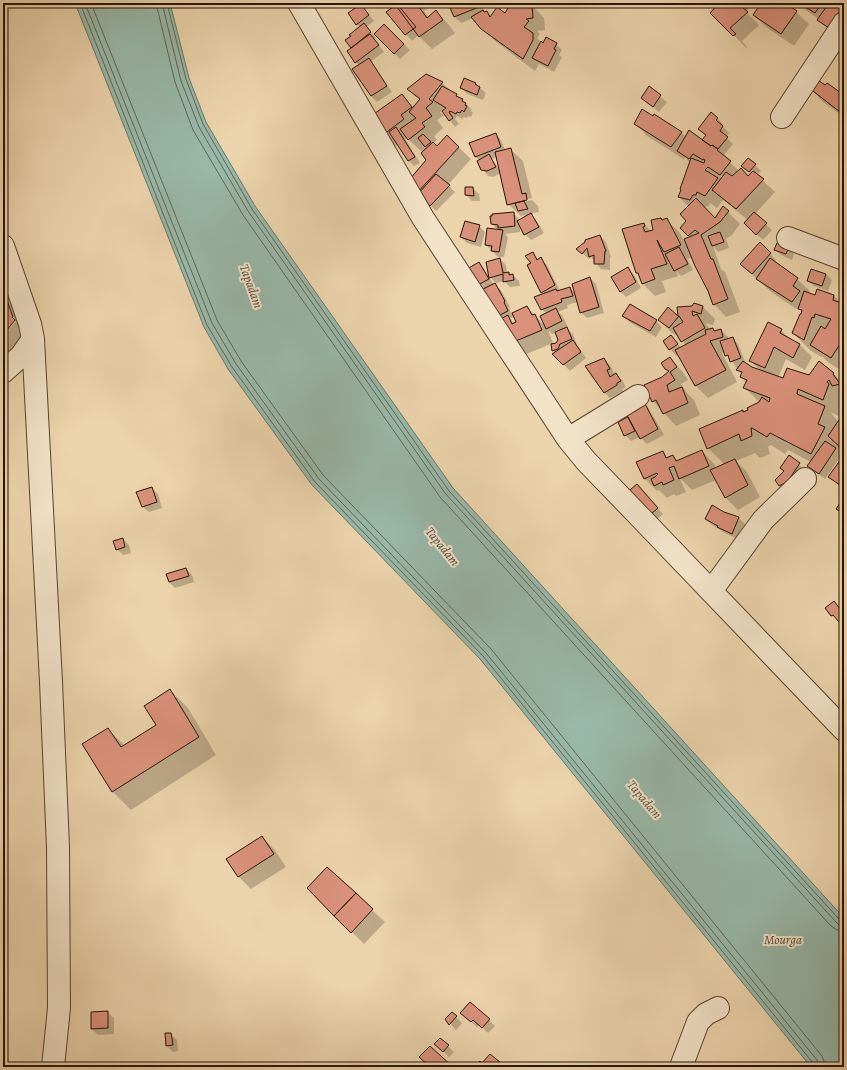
<svg xmlns="http://www.w3.org/2000/svg" width="847" height="1070" font-family="Alegreya,serif">
  <style>
    .water { fill: #98b8a9; stroke: #6b7667 }
    .shadow { fill: #0003; fill-rule: evenodd }
    .lines { fill: none; stroke-linecap: round; stroke-linejoin: round }
    .shore { stroke: #606657; stroke-width: 1 }
    .building { fill: #da917b; stroke: #271305 }
    .minor-casing { stroke: #58432e; stroke-width: 24 }
    .minor { stroke: #f2e2c8; stroke-width: 22 }
    .labels { text-anchor: middle; stroke-width: 4; stroke-linejoin: round; paint-order: stroke }
    .water-label { font-size: 13px; font-style: italic; fill: #4f4d3e; stroke: #f2e2c8 }
  </style>
  <rect width="100%" height="100%" fill="#ebd3ab"/>
  <filter id="stains"><feTurbulence type="fractalNoise" baseFrequency=".005" numOctaves="4"/><feColorMatrix values="0 0 0 0 .2 0 0 0 0 .09 0 0 0 0 .02 0 0 0 .5 -.17"/></filter>
  <radialGradient id="worn" r=".72"><stop offset=".6" stop-color="#630" stop-opacity="0"/><stop offset="1" stop-color="#630" stop-opacity=".3"/></radialGradient>
  <path class="water" d="M75,3H170L189,78L206,122L255,206L453,488L844,918V1067H811L480,659L312,485L228,369L204,327Z"/>
  <path class="shadow" d="M395,3H434L424,11L429,18L436,11L448,24L455,33L432,49L418,35L412,41L387,12L397,5Z
    M449,3H481L485,13L486,12L491,17L505,14L532,5L544,18L545,30L537,31L540,34L537,38L542,43L556,44L562,50L559,55L562,57L554,72L539,64L535,71L495,41L473,18L461,23L455,17Z
    M505,3H532L506,4Z
    M720,3H750L752,5L746,12L759,25L742,41L747,47L746,48L712,12Z
    M762,3H783L796,12L809,24L794,46L766,27L754,15Z
    M795,3H844L831,32L819,20V19Z
    M361,5L374,21L366,27L376,38L374,39L384,52L371,61L392,92L377,102L371,96L354,69L359,65L356,62L352,48L346,41L360,28L357,24Z
    M384,25L410,50L400,59L375,34Z
    M442,83L462,100L472,110L471,111L473,113L471,117L468,116L467,118L464,117L462,119L457,116L455,119L459,124L455,127L443,111L446,109L444,108L439,114L441,113L444,115L437,120L443,128L434,136L437,140L433,143L437,147L447,136L471,159L448,185L455,192L436,211L420,194L419,191L428,160L422,152L407,138L405,139L420,163L414,166L408,160L398,144L396,146L383,134L401,95L414,108L420,100L409,89Z
    M475,84L486,93L483,100L467,94L461,88Z
    M649,88L667,102L659,112L642,98Z
    M810,88L844,96V117L822,101Z
    M654,116L682,133L686,137L702,141L706,136L699,129L717,118L723,124L722,126L729,133L726,137L733,144L723,156L739,171L749,177L752,174L749,172L755,165L761,171L757,175L775,192L755,214L772,230L763,240L751,229L748,220L723,200L717,208L710,203L708,207L706,206L705,208L715,219L728,212L740,224L732,235L726,239L729,248L718,252L713,246L721,269L725,272L740,312L726,317L714,304L693,257L687,259L693,270L681,276L676,271L678,276L662,281L666,292L655,296L643,284L637,272L623,230L644,224L651,231L654,230L663,221L667,220L680,233L686,245L691,237L681,228L688,221L689,207L679,197L690,163L685,157L684,159L647,136L635,123L653,117Z
    M496,134L501,140L505,150L510,149L523,161L532,198L516,202V204L532,200L538,206L539,212L533,213V215H532L537,221L544,233L531,240L525,234L520,224V232L505,234L508,237L504,257H498L486,245L498,230L492,224L513,213L519,219L520,221L526,217L524,215L521,216L508,204L501,173L493,177L488,176L482,169L480,161L476,157L471,144ZM497,157L500,171L492,159Z
    M473,188L479,194L480,201H472L466,195Z
    M479,226L485,232L481,247L467,243L461,237Z
    M600,236L606,242L611,257H610V270L601,269L591,257L589,259L578,249Z
    M788,248L794,254L792,260L781,255L775,249Z
    M533,254L539,260L541,259L547,265L560,291L569,288L576,294L590,278L596,284L604,313L587,318L581,312L578,302L567,305L568,308L558,312L562,315L568,327L566,328L573,334L577,345L586,358L570,371L554,354L556,353L553,350L559,340L556,333L552,334L548,330L553,343L524,355L477,285L479,263L484,269L494,285L495,284L501,290L510,307L509,308L512,314L527,307L545,326L547,314L542,309L544,294L529,265L533,263ZM515,316L517,322L515,324L510,319Z
    M770,254L776,260L774,262L797,279L810,291L808,293L816,296H834L844,305V372L829,363L822,356V357L811,351L793,333L802,312L797,308L796,309L770,291L741,264Z
    M500,259L506,265L507,273L513,275L519,281L520,286L510,287L504,281L496,283L490,277Z
    M3,262L31,335L3,366V336L16,321H13L3,333Z
    M628,269L634,275L641,288L626,297L620,291Z
    M826,274L832,280L828,291L814,286L808,281Z
    M694,304L703,307L715,319L713,325L705,323L711,330L713,329L715,331L721,330L730,339L732,338L738,344L746,364L761,371L750,361L781,330L792,341L799,344L812,357L805,370L786,359L778,378L784,380L833,373L844,384V409L841,417L830,412L839,422L844,416V450L841,448L839,452L842,455L825,479L809,466L811,462L788,450L785,454L771,445L768,447L770,454L760,458L755,453L736,461L747,472L760,497L738,510L725,497L716,480L692,490L679,477L686,492L676,496L674,494L667,498L659,490L657,491L645,479L663,452L668,458L673,456L679,462L702,451L714,464L716,468L724,464L708,448L744,413L760,403L745,388L747,383L741,377L742,375L725,352L722,353L737,382L708,398L696,386L678,354L676,356L664,341L671,336L681,348L686,345L680,338L671,332L659,320L668,309L679,318L678,308L693,307Z
    M630,305L656,321L662,327L656,337L629,322L623,316Z
    M604,359L610,365L615,375L616,374L622,380L626,387L622,389L623,391L610,398L604,392Z
    M670,359L682,371L688,380L681,384L687,393L694,400L700,415L676,426L653,401L663,377L670,372L666,368Z
    M642,401L648,407L664,435L647,444L640,437L631,441L625,435L629,418Z
    M789,457L805,470L786,491L780,485Z
    M844,457V496L839,492L841,488L830,477Z
    M152,488L158,494L162,508L149,512L143,507Z
    M643,491L663,514L652,524Z
    M724,513L739,518L745,524L738,539L725,533L712,525L706,519Z
    M123,539L129,545L131,553L123,555L117,549Z
    M186,569L192,575L194,582L175,588L169,582Z
    M170,690L188,708L216,755L131,810L113,792L83,745L108,729L125,746L157,725Z
    M262,837L274,849L286,867L251,889L239,877L227,859Z
    M327,869L385,922L364,944L308,888Z
    M108,1013L114,1018V1034L98,1035L92,1029Z
    M452,1013L462,1023L456,1030L446,1019Z
    M468,1019L489,1020L495,1026L488,1033L480,1025L477,1027Z
    M171,1034L177,1040L178,1051L173,1052L167,1046Z
    M440,1039L454,1052L449,1057L442,1050Z"/>
  <g class="lines">
    <path class="shore" d="M80,3L207,325L232,367L315,482L483,656L813,1063L814,1067
      M85,3L212,323L236,364L319,479L486,653L817,1060L819,1067
      M91,3L217,320L241,361L323,475L491,649L822,1056L824,1061L825,1067
      M156,3L175,82L193,130L243,215L440,497L831,926L837,930L844,931
      M162,3L181,81L199,127L248,211L445,493L836,922L839,925H844
      M167,3L186,79L203,124L252,209L449,491L839,919L844,920"/>
  </g>
  <path class="building" d="M394,3H416L427,18L436,10L443,20L419,37Z
    M448,3H478L479,7L454,17Z
    M719,3H737L748,12L730,28L736,34L733,36L710,13Z
    M761,3H785L797,11L781,34L753,15Z
    M799,3H822L815,13Z
    M829,3H844V13L832,30L817,20Z
    M361,4L369,15L356,25L348,13Z
    M397,4L416,27L405,35L386,12Z
    M532,4L533,18L526,19L529,21L524,27L533,33V40L523,59L481,29L471,17L483,10L484,12L487,11L490,17L497,7L505,13L509,6L511,7L512,5Z
    M364,23L371,32L351,48L345,40L351,36L349,35Z
    M384,24L404,44L394,54L374,34Z
    M370,34L379,45L355,63L347,51Z
    M546,37L557,43L554,49L556,50L548,66L532,58L541,41L543,43Z
    M369,58L387,86L371,96L352,69Z
    M426,74L443,82L429,99L433,102L426,108L432,116L422,123L425,127L408,140L400,129L416,118L409,112L420,99L407,89Z
    M464,78L476,83L475,84L480,87L477,95L460,88Z
    M815,78L825,85L827,83L844,95V115L809,88Z
    M442,86L457,94L456,96L463,99L462,101L466,103L465,105L467,106L464,112L462,110L460,113L457,112L456,114L450,111L449,112L453,118L449,121L442,111L446,108L433,100Z
    M649,86L661,95L653,107L641,98Z
    M402,94L412,107L401,115L404,119L383,135L371,116Z
    M642,109L653,116L654,114L682,132L671,147L634,124Z
    M711,112L718,118L716,120L723,126L720,131L728,137L718,149L712,145L711,146L702,140L706,135L698,129Z
    M396,127L415,157L408,161L389,132Z
    M689,130L711,146L712,145L718,149L717,150L731,161L720,175L708,167L705,170L718,178L705,196L697,192L696,195H693L690,200L678,197L681,190L680,189L691,158L704,163L705,160L703,159V160L693,154L689,159L677,151Z
    M496,133L501,147L475,157L469,143Z
    M423,134L431,142L425,147L418,138Z
    M447,135L459,147L418,192L410,179L426,160L421,153L433,142L437,146Z
    M511,148L522,194L526,193L527,200L507,205L495,152Z
    M489,154L496,167L487,171L481,170L477,161Z
    M748,158L756,164L749,172L741,166Z
    M741,168L748,176L753,171L764,179L736,209L712,190L726,172L732,176Z
    M436,174L450,185L430,206L418,194Z
    M465,187H473L474,196L465,195Z
    M696,198L715,218L723,206L729,211L720,222L701,235L711,259H713L728,299L713,305L708,291L695,266L684,239L699,233L695,230L688,236L680,228L686,221L680,214Z
    M524,201L528,209L518,211L515,203Z
    M514,212L515,226L498,228V225L491,224L490,216H492V214Z
    M754,212L767,223L756,235L744,223Z
    M531,213L539,227L524,235L517,221Z
    M661,218L662,220L667,218L668,220L681,245L664,252L657,240L667,264L651,269L655,279L642,284L638,273H636L622,229L644,223L645,226L643,227L645,232L653,230L651,220Z
    M465,221L480,225L475,242L460,237Z
    M487,228L503,230L499,252L491,251L492,246L485,245Z
    M720,232L724,242L712,246L708,236Z
    M600,235L606,251H605L604,264H594V255L589,257L587,248L582,254L576,249L585,242V240Z
    M760,242L771,253L752,274L740,264Z
    M777,243L789,247L786,254L774,250Z
    M679,247L688,264L674,271L665,254Z
    M533,252L537,260L541,257L555,285L541,293L527,265L531,263L525,256Z
    M500,258L503,273L509,272V275L513,274L514,280L503,282V274L489,278L486,262Z
    M770,258L798,278L793,286L800,291L792,302L756,279Z
    M479,262L489,279L476,286L467,269Z
    M628,267L636,282L620,292L611,277Z
    M811,269L826,274L822,286L807,281Z
    M590,277L599,307L580,313L572,284Z
    M495,283L505,301L504,302L508,311L496,317L479,291Z
    M570,287L573,296L561,299L562,302L541,310L534,297L556,289L557,291Z
    M3,289L13,317H12L15,320L3,335Z
    M817,289L834,295L833,300L844,304V338L831,358L810,345L821,326L825,329L831,319L815,314L814,318L812,317L804,340L792,333L800,314H801L802,310L798,309L804,291L815,295Z
    M694,303L703,306L701,314L692,311L693,316L697,314L705,328L681,342L673,328L683,322L679,316L669,328L658,320L668,307L678,316L677,307L692,306Z
    M630,304L657,320L650,331L622,316Z
    M527,306L532,315L535,314L542,330L511,343L497,321L508,315L512,324L516,322L512,313Z
    M556,308L562,321L546,329L540,316Z
    M768,322L782,329L780,333L800,344L793,358L774,347L765,368L749,361Z
    M567,327L572,339L560,344L558,349L552,351L551,344L556,343L558,340L555,332Z
    M713,328L714,331L721,329L723,337L710,341L726,370L695,386L675,350L706,334L705,330Z
    M671,335L678,344L669,350L663,341Z
    M733,337L741,358L730,362L728,355L725,356L720,341Z
    M573,340L581,352L563,365L552,354Z
    M670,357L677,367L670,372L675,380L667,385L669,392L682,387L688,403L663,414L656,400L652,402L644,385L662,377L669,371L665,369L661,363Z
    M604,358L610,369L607,370L610,377L616,373L621,381L617,383V385L604,393L585,366Z
    M743,361L752,367L783,378L787,368L809,375L819,361L834,373L833,374L840,384L832,386L829,380L827,382L829,384L823,400L798,389L797,394L825,406L818,424L825,427L811,454L770,433L767,437L752,428H751L752,436L741,441L739,434L707,449L699,429L743,410V412L748,410L747,408L759,402L762,397L769,402L770,398L743,388L747,380L740,377L742,372L736,370Z
    M643,400L658,429L640,439L624,410Z
    M843,414L844,415V451L828,436Z
    M628,417L635,431L624,436L618,422Z
    M825,441L836,448L819,474L807,466Z
    M702,450L709,466L679,479L674,466L669,468L674,480L663,485L662,482L654,486L651,479L655,477L658,474L657,473L644,479L636,462L663,451L666,458L673,455L676,461Z
    M789,455L800,463L788,481L779,486L775,480L784,471L780,468Z
    M844,455V479L840,485L828,477Z
    M735,459L748,485L725,498L710,470Z
    M637,484L658,508L645,519L625,494Z
    M152,487L157,502L142,507L136,492Z
    M842,500L844,502V514L836,509Z
    M712,505L724,512L739,517L732,534L717,527L718,526L705,519Z
    M123,538L125,547L116,550L113,541Z
    M186,568L189,576L169,582L166,574Z
    M834,601L840,609L844,607V628L833,615L831,616L825,608Z
    M170,689L199,737L112,792L82,744L108,728L121,747L156,725L144,706Z
    M262,836L274,854L238,877L226,859Z
    M327,867L356,893L334,916L307,888Z
    M356,893L373,909L351,933L334,916Z
    M470,1002L490,1019L482,1028L473,1020L471,1022L460,1013Z
    M108,1011V1028L91,1029V1012Z
    M452,1012L457,1016L449,1025L445,1019Z
    M165,1033H171L173,1045L166,1046Z
    M440,1038L449,1045L443,1052L434,1044Z
    M430,1046L453,1067H430L419,1057Z
    M490,1054L506,1067H474L480,1061L482,1063Z"/>
  <g class="lines">
    <defs>
      <path id="minor" d="M299,3L423,218L568,439L586,461L641,518L844,730
        M782,117L844,23
        M788,238L844,259
        M3,246L30,324L33,339L51,682L58,847L59,1008L53,1067
        M3,372L21,356L33,339
        M568,439L638,396
        M711,591L763,520L805,479
        M681,1067L698,1022L706,1014L718,1008"/>
    </defs>
    <use href="#minor" class="minor-casing"/>
    <use href="#minor" class="minor"/>
  </g>
  <g class="labels">
    <g class="water-label">
      <text transform="translate(252 286) rotate(70)" y="5">Tapadam</text>
      <text transform="translate(443 546) rotate(51)" y="5">Tapadam</text>
      <text transform="translate(645 799) rotate(50)" y="5">Tapadam</text>
      <text x="783" y="944">Mourga</text>
    </g>
  </g>
  <rect width="847" height="1070" fill="none" stroke="#ebd3ab" stroke-width="16"/>
  <rect x="4" y="4" width="839" height="1062" fill="none" stroke="#271305" stroke-width="2"/>
  <rect x="8" y="8" width="831" height="1054" fill="none" stroke="#271305"/>
  <rect width="100%" height="100%" filter="url(#stains)"/>
  <rect width="100%" height="100%" fill="url(#worn)"/>
</svg>
